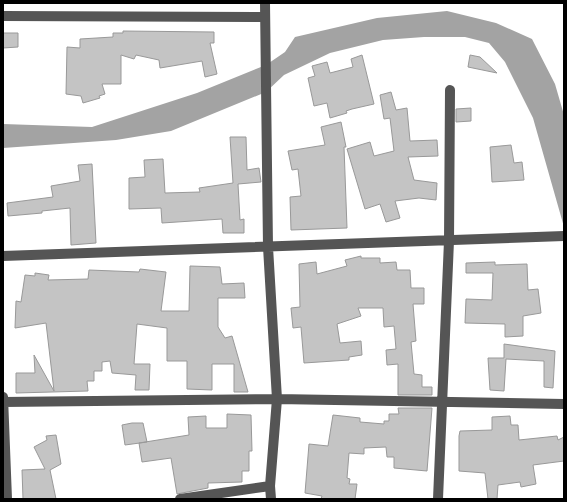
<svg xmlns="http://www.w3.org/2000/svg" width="567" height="502" font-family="Helvetica,sans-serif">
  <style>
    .water { fill: #a3a3a3 }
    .building { fill: #c4c4c4; stroke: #999 }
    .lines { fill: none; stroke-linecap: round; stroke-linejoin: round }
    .minor { stroke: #555; stroke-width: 10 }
  </style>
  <rect width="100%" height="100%" fill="#fff"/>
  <path class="water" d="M447,11L496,23L532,39L555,84L564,115V227L533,118L505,62L489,43L465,37H424L383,40L330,53L284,75L266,92L171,131L116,140L3,148V124L92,127L197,93L266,65L285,52L295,37L377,18Z"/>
  <path class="building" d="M123,31L214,32V43H210L217,74L205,77L202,61L160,68L159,60L136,55L134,59L121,55V84H102L105,94L99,96L100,98L83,103L81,96L66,94L67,47L80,48V39L113,37V33H123Z
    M3,33H18V47L3,48Z
    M362,55L374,104L352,109L346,111L347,113L330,118L327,103L314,106L308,78L315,76L312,66L327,62L330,73L353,67L351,59Z
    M470,55L480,57L497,73L468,67Z
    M391,92L396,110L407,108L410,141L437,140L438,156L408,157L414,180L437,183L436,200L419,198L395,201L400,218L386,222L380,204L365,209L347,149L370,142L374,156L394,151L390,118L384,119L380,95Z
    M471,108V121L456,122V109Z
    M341,122L346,147H344L347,228L291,230L290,197L301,196L298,169L292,170L288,151L325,145L321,127Z
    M230,137H246L247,170L259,168L261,182L238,184L240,220L244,219V233H223L222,219L162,223L161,208L129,209V178L145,177L144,160L163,159L165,193L200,192L199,188L233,183Z
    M511,145L514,163L522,162L524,180L492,182L490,147Z
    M92,164L96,243L71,245L70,208L42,211V213L8,216L7,203L53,197L51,186L80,181L78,165Z
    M361,256V258H380V263L396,262L397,270H410L411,288H424V304H413L416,341L411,342L414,374L422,375V387H432V395H398V364L387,365L386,350L396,349L394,326L384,327L383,308H358L361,316L337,324L340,343L361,341L362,355L349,357V360L304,363L301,327L293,328L291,308L300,307L299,264L316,262L317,274L347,266L345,260Z
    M495,262V265L527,264L528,290L538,289L541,313L523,316V336L505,337V324L465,323L466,299L492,300L493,273H466V263Z
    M190,266L220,267L222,284L244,283L245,298H218V327L225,338L232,336L248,392H234V364H212V390L187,389V361H167V328L137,324L134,364H150L149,390H135L136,375L112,373L110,361L102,362V371H94V381H87L88,391L16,393V373H35L34,355L54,391L46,323L15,328L16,301L21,302L25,275L35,276V273L49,275L48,280L88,279L89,270L139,272L140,269L166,272L161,311H189Z
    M504,344L555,351L553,388L544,387V361L506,359L504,391L490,390L488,358H504Z
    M398,408H432L427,471L394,468V457H387L386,447L364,448V454L349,453L347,478L350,479L349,484H357L355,499H321L322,496L305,493L309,444L328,446L333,415L360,418V422L384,424V421H389V414H399Z
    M227,414L251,415L252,451H249V471H242V482L208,483V488L177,494L171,458L142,462L139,443L189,435L188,417L206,416V428H227Z
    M510,416L511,425H518L519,440L557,436L558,440L564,437V461L533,465L536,484L521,487L520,482L498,485L497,499H488L485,473L459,471V436L460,431L492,430V417Z
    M132,423H143L147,442L125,445L122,425Z
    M56,435L61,464L50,470L56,499H23L22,470L45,469L34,447L47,440L46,436Z"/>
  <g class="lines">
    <path class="minor" d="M265,3L268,247L277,399L270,486L271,499
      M3,16L265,17
      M3,256L564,236
      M3,397L7,499
      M3,402L277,399L564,404
      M180,499L270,486
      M438,499L449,241L450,90"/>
  </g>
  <rect width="567" height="502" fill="none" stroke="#000000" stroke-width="8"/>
</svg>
